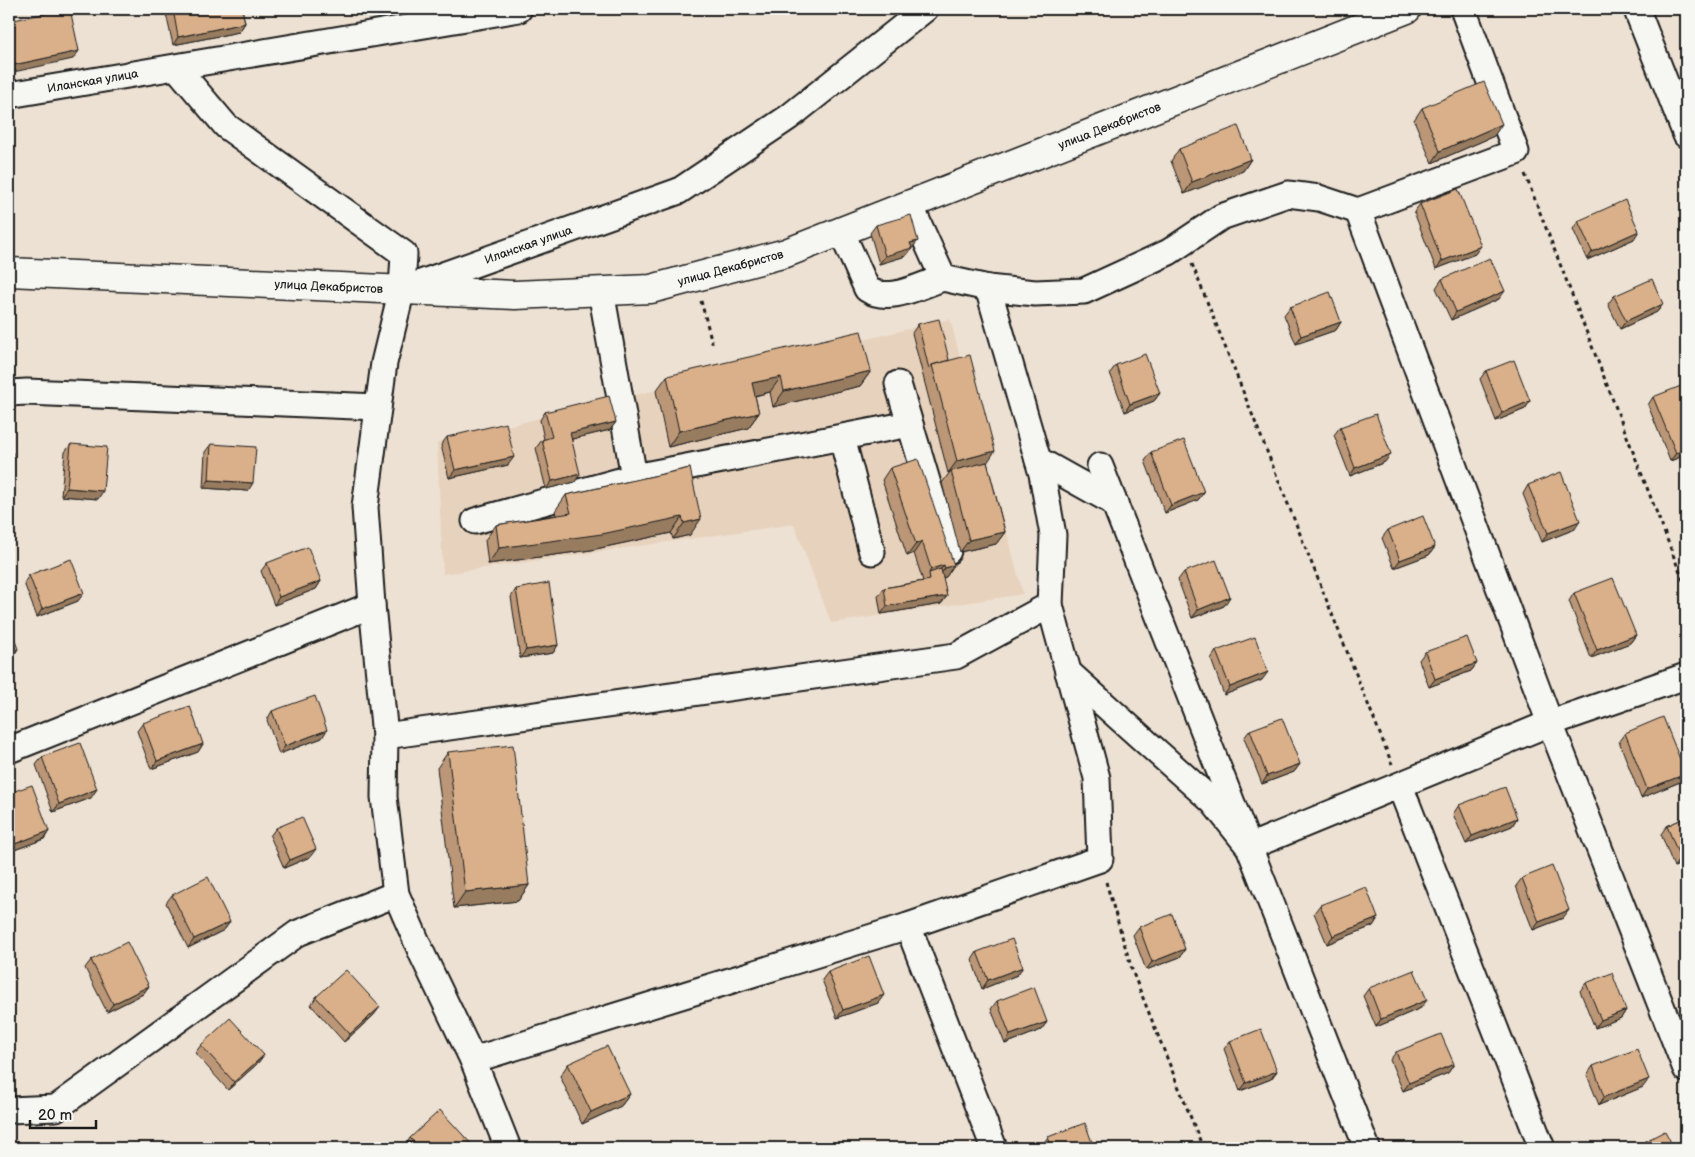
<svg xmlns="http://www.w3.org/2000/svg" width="1695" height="1157" font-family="'Balsamiq Sans',sans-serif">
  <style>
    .built { fill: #e7d2bd }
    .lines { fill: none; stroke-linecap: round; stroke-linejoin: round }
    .minor-casing { stroke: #1c1c1c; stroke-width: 29 }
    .major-casing { stroke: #1c1c1c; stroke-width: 31 }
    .path { stroke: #1c1c1c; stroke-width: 3; stroke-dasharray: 4 4; stroke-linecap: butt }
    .minor { stroke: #f6f6f2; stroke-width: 25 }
    .major { stroke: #f6f6f2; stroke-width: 28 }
    .wall { fill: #bb9777; stroke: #1c1c1c }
    .shaded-wall { fill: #987b61; stroke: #1c1c1c }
    .building { fill: #d9b08a; stroke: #1c1c1c }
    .labels { text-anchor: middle; stroke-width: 5; stroke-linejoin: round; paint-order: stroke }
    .street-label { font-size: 12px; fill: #1c1c1c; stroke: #f6f6f2 }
  </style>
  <rect width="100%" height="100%" fill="#ede1d3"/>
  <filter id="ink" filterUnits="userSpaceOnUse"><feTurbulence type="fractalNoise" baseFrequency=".02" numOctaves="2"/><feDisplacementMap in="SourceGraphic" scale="10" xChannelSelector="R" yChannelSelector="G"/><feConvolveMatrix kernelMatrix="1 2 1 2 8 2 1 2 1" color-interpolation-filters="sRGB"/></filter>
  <g filter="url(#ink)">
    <path class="built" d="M950,319L1023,594L831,623L794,524L443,574L437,443Z"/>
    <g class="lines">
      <defs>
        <g id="minor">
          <path d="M1638,9V13L1686,135"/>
          <path d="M176,67L226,126L404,254L402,289L384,363L365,507L372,605L385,736L384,797L396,894L423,956L473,1060L508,1148"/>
          <path id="s1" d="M9,95L519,9"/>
          <path d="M910,205L943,278L988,288L1042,474L1053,535L1050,605"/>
          <path d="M1358,211L1550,723L1686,1069"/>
          <path d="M841,231L867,289C889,304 921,285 943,278"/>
          <path d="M988,288L1035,293L1084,291L1169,252L1221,217L1288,194L1319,198L1358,211L1516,152L1463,9"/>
          <path id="s2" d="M404,289L679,191L789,117L925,9"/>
          <path d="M601,291L634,477L910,424L948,551"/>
          <path d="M898,384L910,424"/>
          <path d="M9,393L27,392L378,407"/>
          <path d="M842,438L872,552"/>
          <path d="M1038,460L1115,503"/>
          <path d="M1100,466L1367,1148"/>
          <path d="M475,521L634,477"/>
          <path d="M1068,672L1213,802L1249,847L1550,723L1686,676"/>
          <path d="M385,736L956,656L1050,605L1097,778L1100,859L908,926L473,1060"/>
          <path d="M9,750L372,605"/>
          <path d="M1400,786L1542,1148"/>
          <path d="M908,926L994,1148"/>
          <path d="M9,1110L56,1108L298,933L396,894"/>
        </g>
        <g id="major">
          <path id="s3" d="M9,272L515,295L651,289L786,253L1407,9"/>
        </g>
      </defs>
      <use href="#minor" class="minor-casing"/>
      <use href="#major" class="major-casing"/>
      <path class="path" d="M1525,174L1686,588
        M1192,264L1392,764
        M701,301L713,346
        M1106,882L1133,973L1203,1148"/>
      <use href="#minor" class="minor"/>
      <use href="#major" class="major"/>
    </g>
    <path class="wall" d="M165,9H242L245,23L239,32L173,45Z
      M1422,108L1494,136L1432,163L1414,120Z
      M1179,149L1251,159L1243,171L1184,194L1171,161Z
      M1420,204L1475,254L1436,269L1414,212Z
      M1578,221L1634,239L1587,260L1573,229Z
      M876,225L912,249L910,250L906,256L879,264L870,233Z
      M1442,279L1499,299L1451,320L1436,288Z
      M1614,296L1663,304L1657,312L1620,329L1608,304Z
      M1290,307L1341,322L1336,330L1296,344L1284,315Z
      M918,324L949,360L987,462L1005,532L996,544L960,552L942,483L950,472L948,473L912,333Z
      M1116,365L1160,393L1154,401L1125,412L1110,373Z
      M871,371L860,386L773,407L770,392L755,396L759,413L748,428L668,447L656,391L667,376Z
      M1486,371L1530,401L1525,409L1496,421L1480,379Z
      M1653,397L1686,455L1670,461L1648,405Z
      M545,412L616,422L610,430L572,439L575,482L546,489L536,448L542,440L544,439L540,420Z
      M1340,427L1385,462L1350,476L1334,435Z
      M447,437L508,465L449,478L441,445Z
      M71,444L98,499L61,496L65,452Z
      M211,444L248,491L203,488L205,452Z
      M1151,452L1204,492L1198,500L1165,513L1145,461Z
      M690,468V535L673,539L671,533L591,550L488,564L485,540L496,525L556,515L555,511L566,495Z
      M890,468L954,565L946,577L943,578L947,596L941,604L881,614L878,596L884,588L923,581L914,553L907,556L882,480Z
      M1528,485L1575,529L1542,542L1523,494Z
      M1388,530L1435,547L1429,555L1394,568L1382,538Z
      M267,563L321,581L316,589L274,605L261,571Z
      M1184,572L1224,606L1192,618L1178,580Z
      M29,575L78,601L37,617L24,583Z
      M516,589L558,645L553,653L520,658L511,597Z
      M1574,593L1636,635L1630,643L1591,658L1569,601Z
      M1216,651L1262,680L1224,695L1211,659Z
      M1425,652L1477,663L1471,671L1429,687L1419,660Z
      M272,711L322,738L279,754L267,720Z
      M143,723L203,744L198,752L151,769L137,731Z
      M1250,730L1300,764L1294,772L1262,784L1244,738Z
      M1625,733L1686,774L1680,782L1641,798L1619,741Z
      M448,752L529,885L518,901L454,908L437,768Z
      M42,757L91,798L53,812L36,765Z
      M9,793L49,831L44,839L9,852Z
      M1459,805L1517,818L1512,826L1466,844L1453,814Z
      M1686,817V862L1674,867L1661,834L1667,826Z
      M276,828L310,857L284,868L270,836Z
      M1522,878L1563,918L1533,930L1516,886Z
      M172,895L230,922L224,930L188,948L166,903Z
      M1320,905L1378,918L1373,926L1327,944L1314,913Z
      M1139,927L1185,949L1180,957L1146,970L1133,935Z
      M977,952L1023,967L1017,975L982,989L972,960Z
      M91,960L149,986L143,994L107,1012L85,968Z
      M828,972L878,1003L837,1018L822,980Z
      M1586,983L1626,1010L1621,1018L1595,1028L1580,991Z
      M1369,988L1421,1008L1376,1027L1363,996Z
      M316,997L374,1015L344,1042L311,1005Z
      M997,1001L1047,1022L1041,1030L1005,1044L991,1009Z
      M1230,1041L1277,1071L1271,1079L1240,1091L1224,1049Z
      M201,1045L258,1063L228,1090L195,1053Z
      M1396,1052L1454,1064L1448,1073L1403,1091L1390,1060Z
      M568,1064L630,1094L621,1106L582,1124L560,1076Z
      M1593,1066L1643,1087L1599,1105L1587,1075Z
      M1048,1137L1094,1148H1044L1042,1145Z
      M410,1138L473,1148H407L405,1146Z"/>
    <path class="shaded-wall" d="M245,23L239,32L173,45L178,37Z
      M79,51L73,59L9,73V66Z
      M1502,124L1494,136L1432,163L1440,151Z
      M1251,159L1243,171L1184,194L1192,182Z
      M1639,231L1634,239L1587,260L1592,252Z
      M918,241L906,256L879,264L885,256L910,243Z
      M1481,246L1475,254L1436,269L1442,261Z
      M1505,291L1499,299L1451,320L1456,312Z
      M1663,304L1657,312L1620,329L1626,321Z
      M1341,322L1336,330L1296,344L1301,336Z
      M871,371L860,386L773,407L784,391Z
      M781,377L770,392L741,399L752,383Z
      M1160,393L1154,401L1125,412L1130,404Z
      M1530,401L1525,409L1496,421L1502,413Z
      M759,413L748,428L668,447L679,431Z
      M616,422L610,430L564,441L570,433Z
      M1686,449V455L1670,461L1676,453Z
      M995,451L987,463L951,471L948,473L957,461Z
      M1391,454L1385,462L1350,476L1355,468Z
      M514,457L508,465L449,478L455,470Z
      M580,474L575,482L546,489L552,481Z
      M209,480L253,483L248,491L203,488Z
      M67,488L103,491L98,499L61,496Z
      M1204,492L1198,500L1165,513L1171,505Z
      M682,517L671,533L591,550L488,564L499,548Z
      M701,519L690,535L673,539L684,523Z
      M1580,521L1575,529L1542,542L1548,533Z
      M1005,532L996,544L960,552L969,540Z
      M922,541L914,553L907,556L916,544Z
      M1435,547L1429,555L1394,568L1400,560Z
      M944,565L936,577L929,573L931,569Z
      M954,565L946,577L937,580L945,568Z
      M321,581L316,589L274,605L279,597Z
      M84,593L78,601L37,617L42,609Z
      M947,596L941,604L881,614L887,606Z
      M1230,597L1224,606L1192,618L1198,610Z
      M1636,635L1630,643L1591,658L1597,650Z
      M558,645L553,653L520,658L526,650Z
      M18,649L13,657L9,659V653Z
      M1477,663L1471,671L1429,687L1435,679Z
      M1268,672L1262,680L1224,695L1230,687Z
      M327,730L322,738L279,754L285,746Z
      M203,744L198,752L151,769L157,761Z
      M1300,764L1294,772L1262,784L1267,776Z
      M1686,774L1680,782L1641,798L1647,789Z
      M97,789L91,798L53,812L59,804Z
      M1517,818L1512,826L1466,844L1472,836Z
      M49,831L44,839L9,852V849L12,845Z
      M316,849L310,857L284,868L290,860Z
      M1686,856V862L1674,867L1680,858Z
      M529,885L518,901L454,908L465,892Z
      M1569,910L1563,918L1533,930L1539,922Z
      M1378,918L1373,926L1327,944L1333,936Z
      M230,922L224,930L188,948L194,939Z
      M1185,949L1180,957L1146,970L1152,962Z
      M1023,967L1017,975L982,989L988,980Z
      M149,986L143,994L107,1012L113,1004Z
      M884,995L878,1003L837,1018L843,1010Z
      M1427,1000L1421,1008L1376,1027L1381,1019Z
      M380,1007L374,1015L344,1042L350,1034Z
      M1626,1010L1621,1018L1595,1028L1601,1020Z
      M1047,1022L1041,1030L1005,1044L1010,1035Z
      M264,1055L258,1063L228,1090L234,1082Z
      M1454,1064L1448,1073L1403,1091L1409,1083Z
      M1277,1071L1271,1079L1240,1091L1246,1083Z
      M1649,1079L1643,1087L1599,1105L1604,1097Z
      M630,1094L621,1106L582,1124L591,1112Z"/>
    <path class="building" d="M67,9H70L79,51L9,66V21Z
      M173,9H242L245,23L178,37Z
      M1484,82L1502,124L1440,151L1422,108Z
      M1238,126L1251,159L1192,182L1179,149Z
      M1458,189L1481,246L1442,261L1420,204Z
      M1625,200L1639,231L1592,252L1578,221Z
      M911,215L918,241L910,243L912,248L885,256L876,225Z
      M1490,258L1505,291L1456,312L1442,279Z
      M1652,279L1663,304L1626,321L1614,296Z
      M1330,292L1341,322L1301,336L1290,307Z
      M939,319L949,360L932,365L929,369L918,324Z
      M861,331L871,371L784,391L781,377L752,383L759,413L679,431L667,376Z
      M1145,354L1160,393L1130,404L1116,365Z
      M970,355L995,451L957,461L932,365Z
      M1514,360L1530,401L1502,413L1486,371Z
      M1686,384V449L1676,453L1653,397Z
      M609,396L616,422L570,433L580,474L552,481L542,440L552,437L545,412Z
      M1376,414L1391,454L1355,468L1340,427Z
      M506,423L514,457L455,470L447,437Z
      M1184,440L1204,492L1171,505L1151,452Z
      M71,444L107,447L103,491L67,488Z
      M211,444L256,447L253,483L209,480Z
      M9,453H13L9,497Z
      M918,459L954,565L945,568L944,565L931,569L922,541L916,544L890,468Z
      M987,462L1005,532L969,540L951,471Z
      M690,468L701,519L684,523L682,517L602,534L499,548L496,525L571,513L566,495Z
      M1561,472L1580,521L1548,533L1528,485Z
      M1423,516L1435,547L1400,560L1388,530Z
      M308,547L321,581L279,597L267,563Z
      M71,559L84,593L42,609L29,575Z
      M1216,560L1230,597L1198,610L1184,572Z
      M941,569L947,596L887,606L884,588L930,580L929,573Z
      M1613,578L1636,635L1597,650L1574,593Z
      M549,583L558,645L526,650L516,589Z
      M9,624L18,649L9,653Z
      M1255,637L1268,672L1230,687L1216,651Z
      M1467,637L1477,663L1435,679L1425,652Z
      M315,696L327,730L285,746L272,711Z
      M190,706L203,744L157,761L143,723Z
      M1663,717L1686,774L1647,789L1625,733Z
      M1282,718L1300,764L1267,776L1250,730Z
      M80,743L97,789L59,804L42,757Z
      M513,745L529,885L465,892L448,752Z
      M32,785L49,831L12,845L9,837V793Z
      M1505,787L1517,818L1472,836L1459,805Z
      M302,817L316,849L290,860L276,828Z
      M1686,817V856L1680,858L1667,826Z
      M1552,866L1569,910L1539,922L1522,878Z
      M208,877L230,922L194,939L172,895Z
      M1366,887L1378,918L1333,936L1320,905Z
      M1172,914L1185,949L1152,962L1139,927Z
      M1012,939L1023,967L988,980L977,952Z
      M127,942L149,986L113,1004L91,960Z
      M869,956L884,995L843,1010L828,972Z
      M346,970L380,1007L350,1034L316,997Z
      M1414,970L1427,1000L1381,1019L1369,988Z
      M1612,973L1626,1010L1601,1020L1586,983Z
      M1034,987L1047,1022L1010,1035L997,1001Z
      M230,1018L264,1055L234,1082L201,1045Z
      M1261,1029L1277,1071L1246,1083L1230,1041Z
      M1441,1034L1454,1064L1409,1083L1396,1052Z
      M607,1046L630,1094L591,1112L568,1064Z
      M1637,1049L1649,1079L1604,1097L1593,1066Z
      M440,1110L474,1147L472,1148H420L410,1138Z
      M1085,1123L1094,1148H1052L1048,1137Z
      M1665,1131L1674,1148H1632Z"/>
  </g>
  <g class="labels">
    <g class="street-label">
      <text dy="4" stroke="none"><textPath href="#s1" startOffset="85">Иланская улица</textPath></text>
      <text dy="4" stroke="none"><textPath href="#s3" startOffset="1130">улица Декабристов</textPath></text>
      <text dy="4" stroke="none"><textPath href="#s2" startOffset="132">Иланская улица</textPath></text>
      <text dy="4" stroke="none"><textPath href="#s3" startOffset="725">улица Декабристов</textPath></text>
      <text dy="4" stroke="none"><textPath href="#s3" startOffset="320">улица Декабристов</textPath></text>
    </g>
  </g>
  <rect width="1695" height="1157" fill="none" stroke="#f6f6f2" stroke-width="30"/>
  <rect x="15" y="15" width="1665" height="1127" fill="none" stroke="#1c1c1c" stroke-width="2" filter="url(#ink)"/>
  <path d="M30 1120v8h66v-8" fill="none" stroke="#1c1c1c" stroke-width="2.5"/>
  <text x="38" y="1120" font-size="15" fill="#1c1c1c" stroke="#f6f6f2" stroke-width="4" paint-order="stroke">20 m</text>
</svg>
